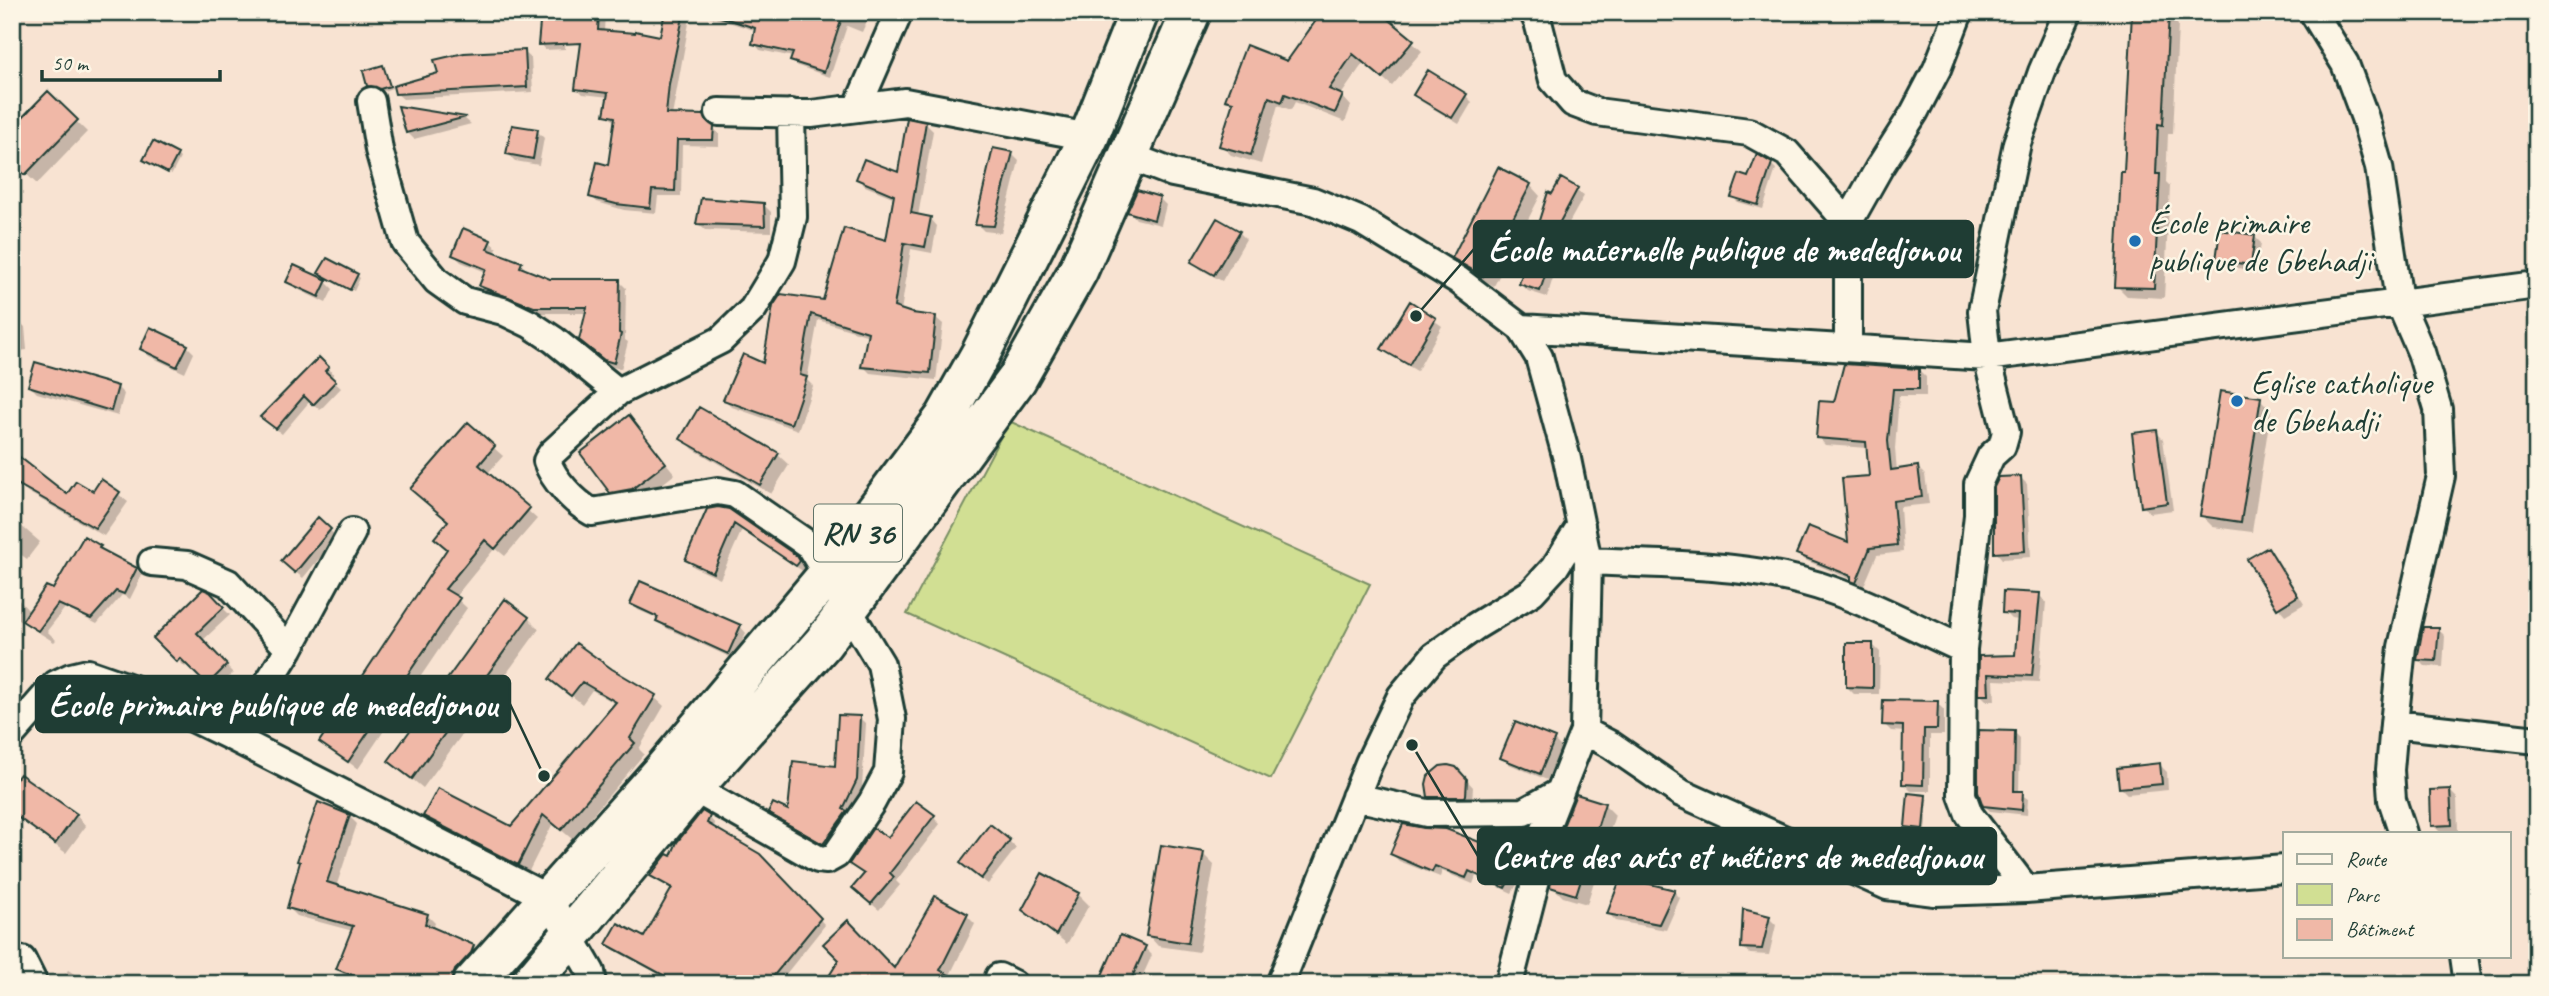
<svg xmlns="http://www.w3.org/2000/svg" width="2549" height="996" font-family="Caveat,sans-serif">
  <style>
    .green { fill: #d1df93; stroke: #788e64; stroke-width: 2 }
    .shadow { fill: #0003 }
    .building { fill: #f0b8a7; stroke: #1f3d34; stroke-width: 2 }
    .lines { fill: none; stroke-linecap: round; stroke-linejoin: round }
    .street-casing { stroke: #1f3d34; stroke-width: 32 }
    .primary-casing { stroke: #1f3d34; stroke-width: 44 }
    .street { stroke: #fcf5e5; stroke-width: 26 }
    .primary { stroke: #fcf5e5; stroke-width: 38 }
    .poi-dot { fill: #1f6fb2; stroke: #fcf5e5; stroke-width: 2.5 }
    .labels { text-anchor: middle; stroke-width: 5; stroke-linejoin: round; paint-order: stroke }
    .shield { fill: #fcf5e5; stroke: #617469; stroke-width: 2 }
    .shield-label { font-size: 32px; font-weight: bold; fill: #1f3d34 }
    .poi-label { font-size: 33px; fill: #1f3d34; stroke: #fcf5e5; text-anchor: start }
    .leader { fill: none; stroke: #1f3d34; stroke-width: 2.5 }
    .callout-dot { fill: #1f3d34; stroke: #fcf5e5; stroke-width: 2.5 }
    .callout { fill: #1f3d34; stroke: #1f3d34; stroke-width: 2.5 }
    .callout-label { font-size: 35px; text-anchor: middle; font-weight: bold; fill: #fff }
  </style>
  <rect width="100%" height="100%" fill="#f8e3d2"/>
  <filter id="ink" filterUnits="userSpaceOnUse"><feTurbulence type="fractalNoise" baseFrequency=".0143" numOctaves="2"/><feDisplacementMap in="SourceGraphic" scale="14" xChannelSelector="R" yChannelSelector="G"/><feConvolveMatrix kernelMatrix="1 2 1 2 8 2 1 2 1" color-interpolation-filters="sRGB"/></filter>
  <g filter="url(#ink)">
    <path class="green" d="M1009,421L1370,584L1271,779L907,614Z"/>
    <path class="shadow" d="M543,12H562L567,17L565,49L545,50L540,44Z
      M585,12H605L604,32L661,38L667,12H691L672,116H703L719,134V146L682,145L681,196H658L656,213L624,210L597,202L591,196L610,167L616,122L606,115L609,97L583,94L577,88L582,46L579,43Z
      M696,12H871L862,32L847,26L830,77L798,66L792,60L793,57L760,50L754,43L757,31Z
      M1324,12H1399L1391,24L1422,51L1392,86L1364,62L1341,95L1351,106L1345,122L1295,102L1291,110L1278,105L1261,164L1231,155L1221,145L1233,105L1227,99L1288,63Z
      M2168,14L2178,25L2173,134H2168L2166,182L2170,186L2164,298L2127,296L2117,286L2126,174Z
      M524,52L531,58L533,92L403,99L396,93Z
      M382,67L392,88L384,91L372,88L369,85Z
      M48,94L87,132L37,184L12,161Z
      M1415,95H1465L1472,102L1459,124L1422,102Z
      M401,108L465,119L471,124L414,139L407,132Z
      M926,124L933,131L918,216L930,218L937,226L932,253L911,249L901,311L935,317L943,324L936,380L870,373L863,366L869,336L818,320L807,380L813,386L798,430L732,407L725,400L765,365L775,307L825,302L887,242L895,198L865,186L858,179L899,175Z
      M537,131L544,138L539,165L515,161L508,154Z
      M1012,154L1019,161L1001,233L984,231L977,224Z
      M177,155L180,158L172,174L148,163Z
      M1771,164L1776,169L1763,209L1738,202L1733,197L1749,179Z
      M1562,181L1584,196L1560,239L1564,243L1547,297L1528,291L1521,284L1553,197Z
      M1530,185L1540,196L1494,286L1465,268L1454,258Z
      M1159,198L1166,205L1161,225L1136,219L1130,212Z
      M764,205L771,212V232L705,230L698,224Z
      M464,230L490,242H488L485,258L491,243L497,248L494,254L521,264L528,271L550,280L619,281L626,288L625,340L628,342L621,369L613,367L588,347L587,313H542L488,293L481,286L486,272L461,262L454,255Z
      M1239,232L1246,239L1222,281L1200,269L1194,262Z
      M2254,236L2261,243L2257,271L2225,266L2218,259Z
      M320,273L357,275L360,278L354,291Z
      M288,282H326L333,289L326,303L295,288Z
      M1411,304L1442,326L1417,371L1390,355L1383,349Z
      M18,320L25,327L27,350L12,352V321Z
      M187,346L194,353L185,373L149,356L142,349Z
      M319,360L334,374L330,378L341,388L320,410L310,401L282,434L268,423Z
      M1919,370L1926,377V396H1899L1895,449L1897,471L1918,468L1925,475L1929,504L1900,507L1903,552L1877,555L1863,588L1853,580L1805,560L1798,553L1850,545L1870,478L1868,448L1825,445L1818,437L1835,404Z
      M30,386L117,387L124,394L118,416L37,393Z
      M2260,399L2271,410L2252,532L2213,527L2202,516Z
      M12,411L21,419L15,434L12,432Z
      M629,418L675,474L643,499L623,503L612,492Z
      M468,425L503,456L487,474L537,519L505,556L495,548L455,597L467,608L358,769L321,742L449,550Z
      M2156,432L2163,439L2173,510L2150,513L2143,506Z
      M683,438L778,455L789,465L771,494L693,449Z
      M2020,477L2027,484L2031,557L2002,559L1996,552Z
      M12,480L68,497L94,493L102,481L128,502L104,536L19,487Z
      M718,509L796,557L806,569L804,572L742,530L720,579L694,567L687,560Z
      M12,518L40,542L27,559L12,548Z
      M318,520L337,537L303,578L290,568Z
      M85,539L104,552L136,569L142,575L130,599L122,595L97,624L65,608L47,631L56,640L54,642L12,616V573L17,569L22,574L14,595L30,612L53,592Z
      M2268,549L2275,556L2304,604L2285,615L2279,608Z
      M209,594L230,615L202,641L233,673L215,691L188,664L185,667L156,638Z
      M2039,595L2046,602L2039,682L1994,680L1995,701H1987L1980,694V658L2017,657L2019,620L2011,619L2004,612Z
      M632,603L740,626L746,633L734,659L664,627L659,619L638,610Z
      M528,618L539,629L423,788L390,761Z
      M2438,629L2445,636L2443,667L2425,666L2418,659Z
      M1873,645L1880,652L1879,694H1854L1847,687Z
      M611,671L654,697L664,706L639,749L644,754L572,839L553,823L528,873L434,826L425,816L512,828L616,704L592,690L582,704L551,679Z
      M1937,703L1944,710V735H1930V791H1911L1904,784L1905,732L1891,731L1884,724Z
      M859,717L866,724L862,787L832,848L777,819L770,812L790,813L837,768Z
      M2014,732L2020,738L2019,793L2028,799L2027,815L1990,811L1984,805Z
      M1554,740L1561,747L1547,780L1509,764L1502,757Z
      M2160,765L2167,772L2168,790L2127,794L2120,787Z
      M1463,776L1473,787L1472,802L1437,803L1429,796Z
      M12,788L76,815L86,826L66,853L12,814Z
      M2450,791L2457,798L2458,831L2440,832L2433,825Z
      M1925,797L1928,800L1925,831L1910,830L1907,827Z
      M1604,804L1615,815L1587,904L1563,897L1552,886Z
      M349,816L357,824L336,887L427,915L435,923L433,929L473,946L481,954L465,976L448,968L442,984H364L346,977L338,969L353,931L297,916L289,908Z
      M709,817L715,824L713,829L759,855L825,925L778,984H663L666,978L614,950L608,944L645,939L673,890L653,875L672,859Z
      M933,817L940,824L896,881L900,885L879,910L861,895L865,875L851,864L888,840Z
      M1009,841L1016,848L988,884L969,870Z
      M1488,848L1524,856L1531,863L1527,883L1519,881L1512,893L1476,876L1473,884L1442,871L1440,877L1399,861L1392,854Z
      M1203,854L1214,865L1199,952L1158,946L1148,935Z
      M1674,891L1680,898L1666,930L1616,921L1609,914Z
      M1078,894L1089,905L1067,944L1025,909Z
      M967,916L975,924L949,977L895,971Z
      M1769,918L1776,925L1769,955L1750,954L1743,947Z
      M1145,948L1152,955L1139,984H1100Z
      M68,970L90,984H59Z"/>
    <path class="building" d="M541,12L599,13L598,30L635,33V31L660,36L665,12H684L669,84L666,114L704,115L706,120L714,126L713,140H677L675,191L652,190L650,208L616,204L589,197L597,162L608,165L615,117L604,115L608,93L575,89L581,43L538,45Z
      M721,12H844L824,72L790,61L793,53L752,44L755,28L721,17Z
      M1322,12H1380L1414,40L1382,78L1353,54L1329,89L1343,95L1335,113L1285,94L1282,102L1269,97L1251,155L1219,146L1233,102L1225,100L1246,45L1287,61Z
      M2132,12L2169,13L2163,125L2158,124L2156,174H2160L2154,288L2115,287L2121,172H2124Z
      M525,50L527,87L395,94L393,86L438,73L434,60L464,53Z
      M383,65L390,86L380,89L367,86L363,71Z
      M1428,70L1467,94L1452,118L1413,95Z
      M48,91L78,120L25,175L12,163V128Z
      M398,106L466,117L406,133Z
      M907,118L926,122L911,213L931,217L925,247L904,243L894,307L912,313L936,316L930,373L861,367L868,332L811,314L800,375L807,377L791,424L723,400L743,354L763,363L773,306L781,294L823,300L844,228L886,240L894,195L856,179L864,159L898,172Z
      M512,125L538,129L533,159L506,154Z
      M153,141L178,154L168,173L143,160Z
      M993,148L1013,152L994,226L975,225Z
      M1757,154L1772,163L1758,205L1731,197L1739,174L1748,177Z
      M1498,167L1531,184L1483,276L1452,258Z
      M1561,178L1578,188L1554,233L1558,235L1540,291L1519,284L1548,192L1552,194Z
      M1137,190L1160,197L1154,220L1127,212Z
      M701,198L764,203L765,226L696,224Z
      M1217,218L1240,231L1214,275L1191,262Z
      M463,228L491,240L487,249L522,262L520,267L550,279H620L619,333L621,334L614,363L604,360L579,340L587,307H534L479,286L486,269L452,255Z
      M2220,230L2255,235L2251,265L2216,260Z
      M327,258L358,274L350,290L318,273Z
      M294,265L327,280L319,297L286,282Z
      M1410,301L1436,318L1409,365L1381,349Z
      M150,327L188,345L177,367L140,349Z
      M319,357L329,367L325,371L336,381L313,405L304,396L276,429L260,417Z
      M35,362L118,386L111,411L28,386Z
      M1844,364L1919,369V389H1893L1888,441L1891,470L1918,466L1922,497L1893,501L1897,545L1870,548L1856,583L1851,581V576L1796,554L1808,526L1848,542L1842,478L1869,476L1866,442L1816,438L1819,401L1834,402Z
      M2220,391L2261,397L2241,522L2200,516Z
      M699,407L779,453L760,485L680,439Z
      M629,415L666,463L632,489L610,493L580,453Z
      M468,422L495,446L479,465L530,508L495,549L485,540L445,589L460,598L348,762L319,742L447,549L434,538L448,521L410,489Z
      M2157,430L2167,503L2141,507L2132,433Z
      M12,451L67,494L76,481L93,491L101,479L120,492L95,528L12,481Z
      M2021,476L2025,551L1994,553V487L1999,477Z
      M718,507L729,509L797,556L800,561L796,566L734,524L713,573L685,560L707,509Z
      M318,517L331,529L295,573L281,561Z
      M84,536L101,546L99,548L137,568L124,594L116,591L91,619L58,604L38,631L22,621L46,586L53,589Z
      M2268,547L2298,596L2277,609L2247,559Z
      M640,581L741,625L728,654L656,621L658,617L630,604Z
      M203,589L210,592L224,607L197,633L227,665L207,685L180,658L177,662L153,638Z
      M2003,591L2040,593L2032,676L1988,674L1989,695H1978L1979,656L2015,655L2018,614L2002,613Z
      M505,599L529,617L412,779L388,761Z
      M2423,627H2439L2436,661L2417,660Z
      M576,643L612,669L656,695L630,738L635,743L561,830L543,815L518,865L423,816L438,788L511,826L616,702L582,682L571,696L549,679Z
      M1846,643H1873V688L1846,687Z
      M1883,700L1938,701L1937,729H1924L1923,785L1902,784L1903,726L1882,725Z
      M838,715L860,716L857,780L843,809L847,811L823,844L768,813L773,803L788,810L793,761L835,766Z
      M1515,722L1555,738L1540,774L1500,758Z
      M1978,730L2015,731L2014,791H2023L2022,810L1983,806L1978,792Z
      M2160,763L2162,784L2119,788L2117,768Z
      M1448,765L1456,767L1467,779L1466,795L1465,797H1428L1426,784L1428,776L1440,766Z
      M20,774L77,814L55,844L12,813V785Z
      M2450,789L2452,825L2431,826L2430,790Z
      M1908,793L1926,795L1923,829L1905,827Z
      M1576,794L1605,803L1576,895L1550,887L1559,836Z
      M916,801L935,815L890,873L894,877L871,904L852,888L864,874L849,864L873,828L888,837Z
      M318,802L350,815L327,882L428,914L425,924L474,945L471,953L455,970L451,984H375L336,969L353,926L287,908L300,862L297,861Z
      M702,811L710,816L707,823L760,854L821,918L767,984H661L665,976L606,944L618,923L644,937L672,888L650,876L667,854L671,856L677,842Z
      M990,824L1010,840L981,879L960,863Z
      M1403,824L1424,828L1446,829L1487,845L1491,838L1525,854L1520,878L1512,875L1505,888L1469,871L1466,878L1435,866L1432,872L1390,854Z
      M1161,845L1204,852L1188,943L1146,936Z
      M1042,873L1079,893L1056,935L1022,910Z
      M1621,877L1675,890L1659,924L1607,914Z
      M935,896L968,914L940,970L965,984H824L839,960L823,944L848,920L894,968Z
      M1743,909L1770,916L1762,949L1741,948Z
      M1120,935L1146,946L1129,984H1098Z"/>
    <g class="lines">
      <defs>
        <path id="street" d="M1533,12L1538,22L1553,80L1573,103L1597,112L1749,132L1787,153L1848,223V347
          M2313,12L2345,64L2365,118L2379,167L2399,301L2421,352L2438,409L2441,476L2402,647L2394,724L2390,770L2392,800L2403,833
          M371,101L379,150L405,242L437,281L465,301L503,311L530,324L554,340L618,392
          M857,108L899,12
          M719,112L811,114L905,102L1089,137
          M1129,156L1173,173L1313,201L1361,221L1458,280L1521,328L1539,357L1567,459L1588,561L1584,731L1544,832L1540,864L1509,984
          M1848,223L1879,168L1914,113L1937,69L1959,12
          M1521,328L1987,357L2537,285
          M1588,561C1669,565 1754,563 1831,590C1875,605 1920,630 1963,649
          M152,562L187,565L228,583L289,649
          M2394,724L2537,740
          M1584,731L1611,745L1681,793L1887,886L1935,892L2026,889L2285,869
          M12,734L56,684L71,677L88,673L131,688L234,738L548,898L591,972L593,984
          M234,738L289,649L352,532
          M693,788L818,859L827,860L836,855L872,802L888,772L892,719L881,664L809,545L735,494L718,491L592,512C575,503 553,480 547,461L552,453L618,392L721,340L753,309L782,261L793,217L791,113
          M1355,797L1427,813L1524,812L1560,792
          M2026,889L1969,814L1962,795L1963,649L1978,515V484L1991,456L2002,446L2006,432L1987,357L1982,311L2017,143L2042,72L2068,12
          M2464,956L2468,984
          M22,960L34,984
          M999,977L1013,984
          M1280,984L1369,763L1401,696L1434,656L1476,626L1532,592L1555,567L1581,525"/>
        <path id="primary" d="M472,984L663,770L828,574L945,417L981,353L1089,137L1139,12
          M530,984L693,788L823,643L1017,379L1078,271L1191,12"/>
      </defs>
      <use href="#street" class="street-casing"/>
      <use href="#primary" class="primary-casing"/>
      <use href="#street" class="street"/>
      <use href="#primary" class="primary"/>
    </g>
  </g>
  <g class="poi-dot">
    <circle cx="2135" cy="241" r="7"/>
    <circle cx="2237" cy="401" r="7"/>
  </g>
  <g class="labels">
    <rect class="shield" x="814" y="504.5" width="88" height="57" rx="5"/>
    <g class="shield-label">
      <text x="858" y="544">RN 36</text>
    </g>
    <g class="poi-label">
      <text x="2149" y="234">École primaire<tspan x="2149" dy="38">publique de Gbehadji</tspan></text>
      <text x="2251" y="394">Eglise catholique<tspan x="2251" dy="38">de Gbehadji</tspan></text>
    </g>
  </g>
  <path class="leader" d="M1416 316L1474 249M544 776L510 704M1412 745L1478 856"/>
  <g class="callout-dot">
    <circle cx="1416" cy="316" r="7"/>
    <circle cx="544" cy="776" r="7"/>
    <circle cx="1412" cy="745" r="7"/>
  </g>
  <g class="callout">
    <rect x="1474" y="221" width="499" height="56" rx="7"/>
    <rect x="36" y="676" width="474" height="56" rx="7"/>
    <rect x="1478" y="828" width="518" height="56" rx="7"/>
  </g>
  <g class="callout-label">
    <text x="1724" y="261">École maternelle publique de mededjonou</text>
    <text x="273" y="716">École primaire publique de mededjonou</text>
    <text x="1737" y="868">Centre des arts et métiers de mededjonou</text>
  </g>
  <rect width="2549" height="996" fill="none" stroke="#fcf5e5" stroke-width="42"/>
  <rect x="21" y="21" width="2507" height="954" fill="none" stroke="#1f3d34" stroke-width="2.5" filter="url(#ink)"/>
  <rect x="2283" y="832" width="228" height="126" fill="#fcf5e5" stroke="#a4ab9e" stroke-width="2"/>
  <rect x="2297" y="854" width="35" height="10" fill="#fcf5e5" stroke="#a4ab9e" stroke-width="2"/>
  <text x="2346" y="866" font-size="21" fill="#1f3d34">Route</text>
  <rect x="2297" y="884" width="35" height="21" fill="#d1df93" stroke="#a4ab9e" stroke-width="2"/>
  <text x="2346" y="902" font-size="21" fill="#1f3d34">Parc</text>
  <rect x="2297" y="919" width="35" height="21" fill="#f0b8a7" stroke="#a4ab9e" stroke-width="2"/>
  <text x="2346" y="936" font-size="21" fill="#1f3d34">Bâtiment</text>
  <path d="M42 70v10h178v-10" fill="none" stroke="#1f3d34" stroke-width="3.5"/>
  <text x="52" y="70" font-size="21" fill="#1f3d34" stroke="#fcf5e5" stroke-width="5" paint-order="stroke">50 m</text>
</svg>
